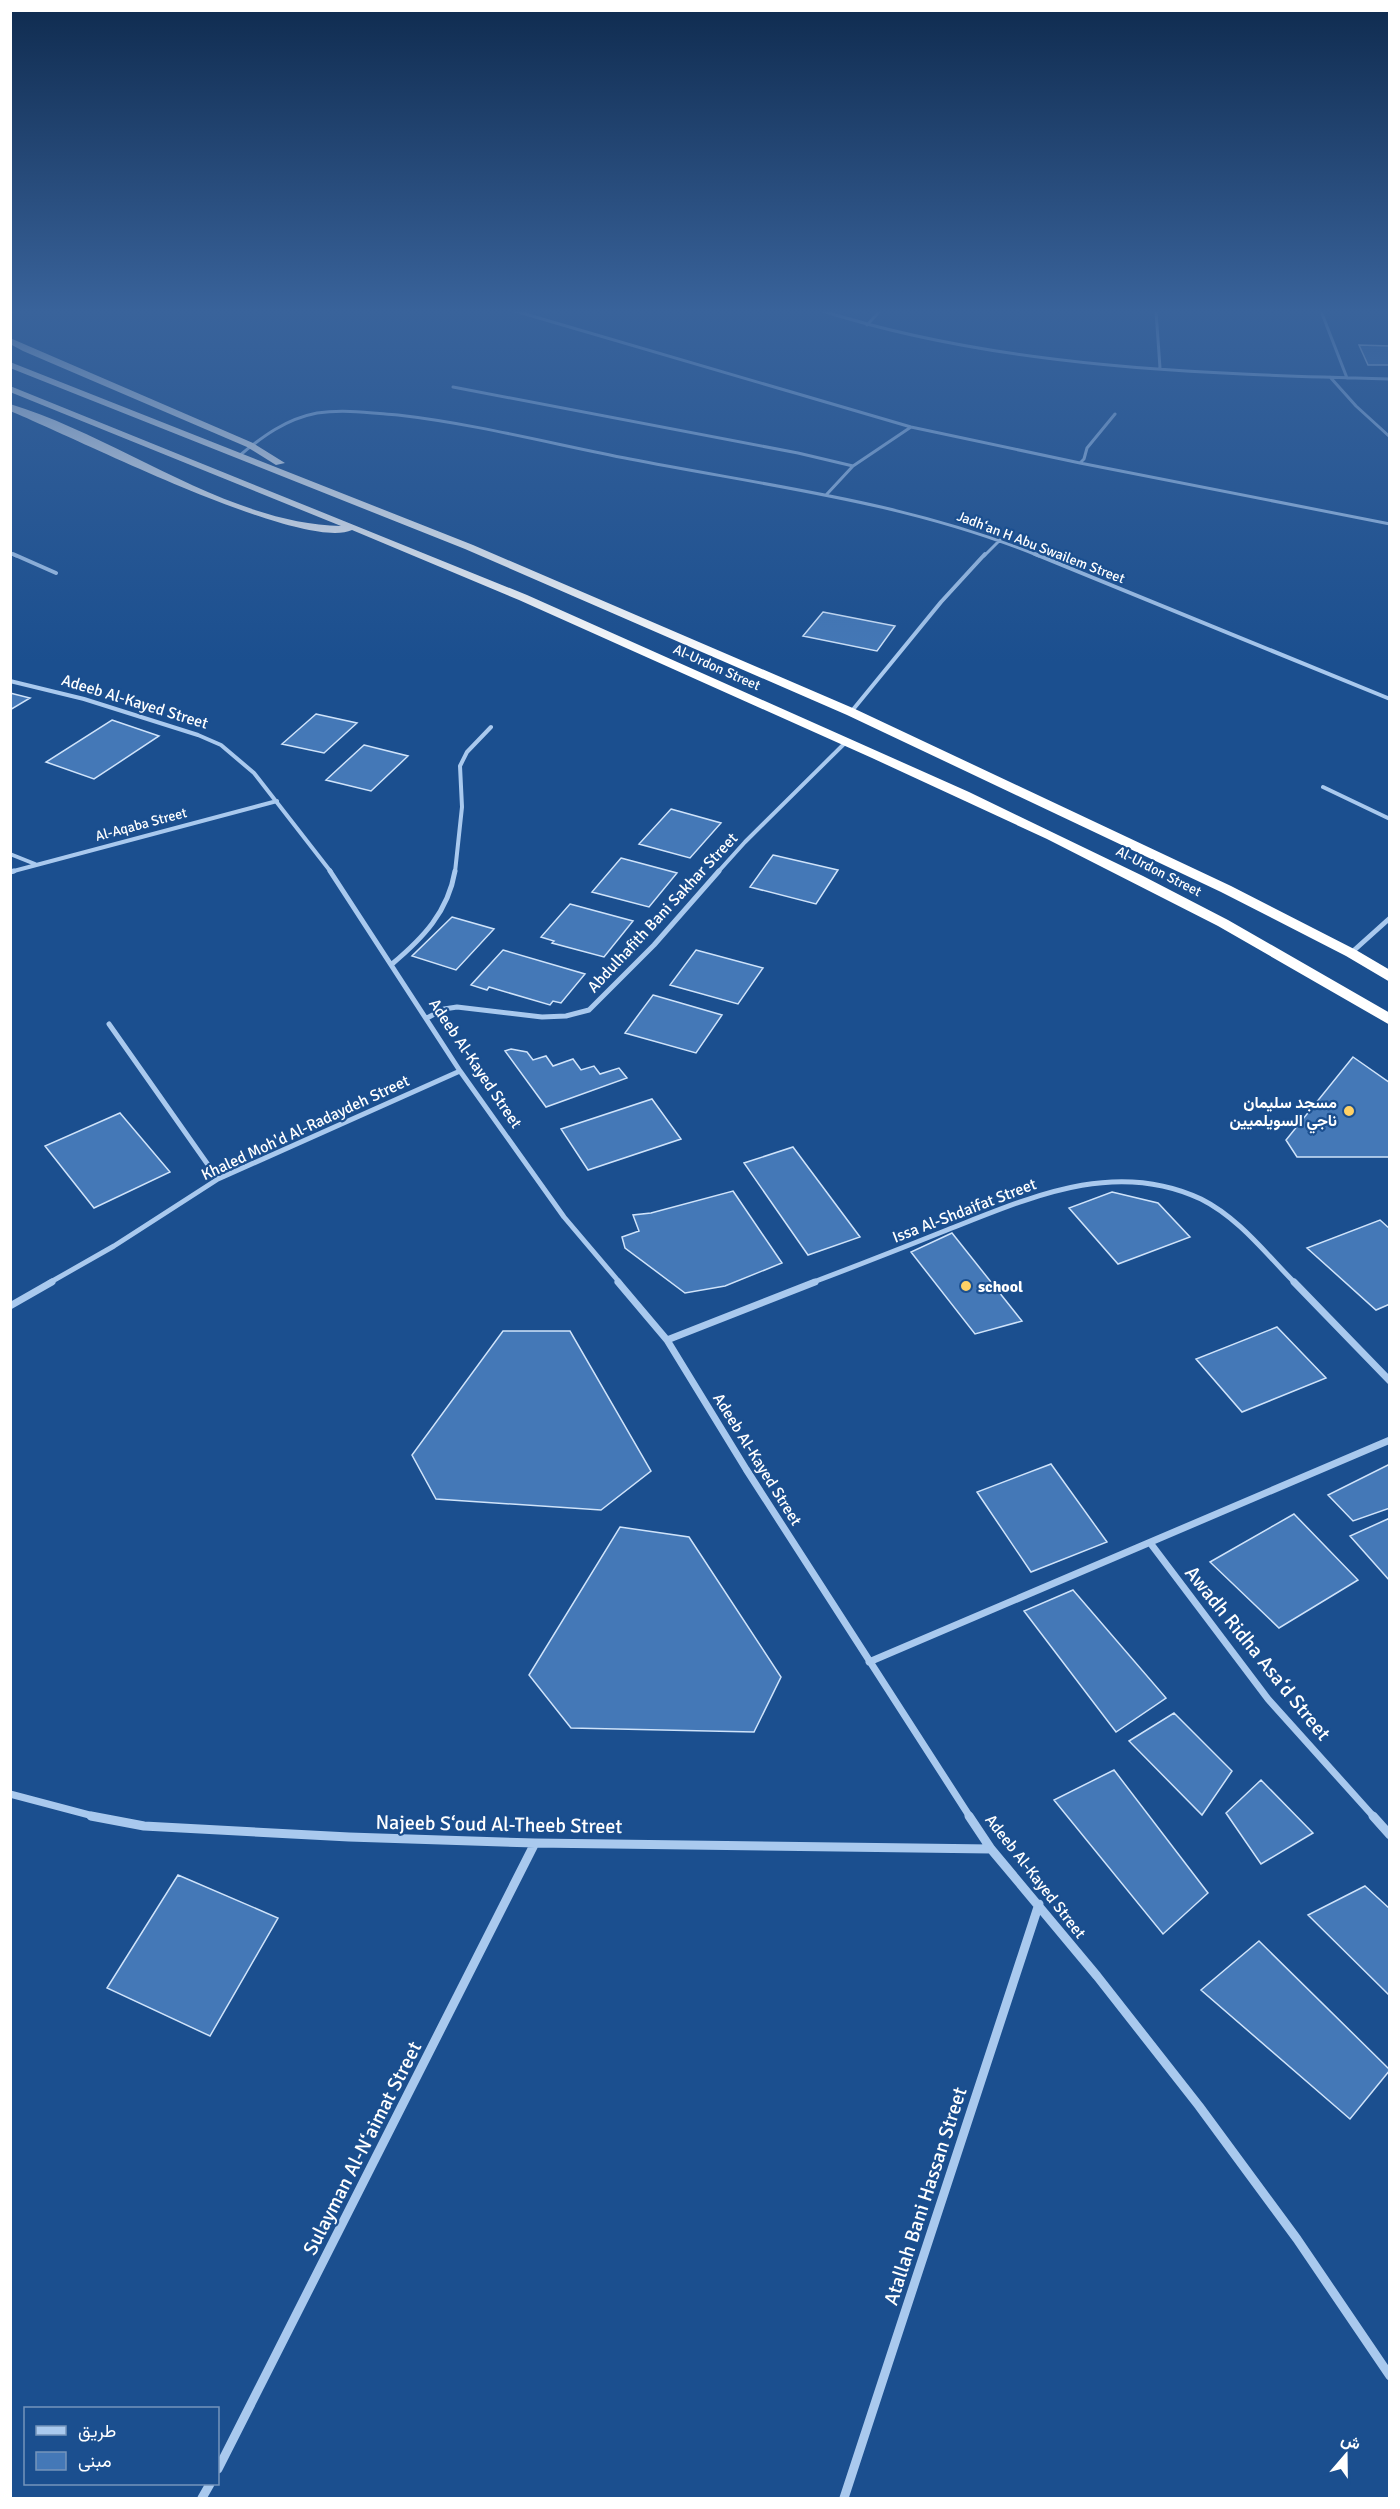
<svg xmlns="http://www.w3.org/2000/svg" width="1400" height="2509" font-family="Signika,Vazirmatn,sans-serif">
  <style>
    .building { fill: #4478b7; stroke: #cfe3fa; stroke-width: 1.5 }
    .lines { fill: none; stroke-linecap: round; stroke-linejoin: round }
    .street-far4 { stroke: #a9c9ee; stroke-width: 3 }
    .street-far3 { stroke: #a9c9ee; stroke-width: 4 }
    .street-far2 { stroke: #a9c9ee; stroke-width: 5 }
    .street-far1 { stroke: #a9c9ee; stroke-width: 7 }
    .street { stroke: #a9c9ee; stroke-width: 9 }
    .highway { fill: #fff; fill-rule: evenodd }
    .poi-dot { fill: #ffd166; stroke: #1b4f8f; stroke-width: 2 }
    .labels { text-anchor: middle; stroke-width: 4.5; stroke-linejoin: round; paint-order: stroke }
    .far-street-label { font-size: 14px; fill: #fff; stroke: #1b4f8f }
    .street-label { font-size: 16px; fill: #fff; stroke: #1b4f8f }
    .poi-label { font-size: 16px; font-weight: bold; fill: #fff; stroke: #1b4f8f; text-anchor: end }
    .near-street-label { font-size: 20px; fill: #fff; stroke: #1b4f8f }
  </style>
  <rect width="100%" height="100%" fill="#1b4f8f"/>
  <path class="building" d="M1359,345L1390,346V365H1368Z
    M823,612L895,626L877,651L803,636Z
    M10,693L30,698L10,710Z
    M316,714L357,723L324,753L282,744Z
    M112,720L159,736L94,779L46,762Z
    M364,745L408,756L371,791L326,780Z
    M671,809L721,823L690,858L639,844Z
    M773,855L838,870L816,904L750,887Z
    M621,858L677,873L649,907L592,892Z
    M570,904L633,921L604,957L552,943L554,941L541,937Z
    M452,917L494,929L456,970L412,956Z
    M503,950L585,974L561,1003L553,1001L550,1005L489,987L487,990L471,985Z
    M696,950L763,968L738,1004L670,985Z
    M653,995L722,1015L696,1053L625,1033Z
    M511,1049L527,1052L533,1060L546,1056L553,1066L573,1059L581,1070L594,1066L600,1074L619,1068L627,1078L546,1107L505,1051Z
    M1353,1057L1390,1083V1157H1297L1286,1140Z
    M652,1099L681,1139L588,1170L561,1129Z
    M120,1113L170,1172L94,1208L45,1146Z
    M793,1147L860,1237L808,1255L744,1163Z
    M733,1191L782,1263L725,1286L685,1293L625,1248L622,1237L639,1231L633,1215L651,1213Z
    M1112,1192L1158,1203L1190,1237L1118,1264L1069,1208Z
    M1380,1220L1390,1229V1304L1376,1310L1307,1248Z
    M952,1233L1022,1321L975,1334L911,1252Z
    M1277,1327L1326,1378L1242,1412L1196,1359Z
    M503,1331H570L651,1471L601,1510L436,1499L412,1455Z
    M1051,1464L1107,1542L1031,1572L977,1492Z
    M1390,1464V1508L1353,1521L1328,1495Z
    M1294,1514L1358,1580L1279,1628L1210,1562Z
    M1390,1518V1581L1350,1536Z
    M620,1527L689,1537L781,1677L754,1732L571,1728L529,1675Z
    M1073,1590L1166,1698L1116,1732L1024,1611Z
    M1174,1713L1232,1771L1202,1815L1129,1741Z
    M1114,1770L1208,1893L1163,1934L1054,1800Z
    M1261,1780L1313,1833L1261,1864L1226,1813Z
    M178,1875L278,1918L210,2036L107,1988Z
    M1365,1886L1390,1909V1996L1308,1915Z
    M1259,1941L1390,2070L1350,2119L1201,1990Z"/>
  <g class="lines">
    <path class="street-far4" d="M515,311L911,427L1080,463
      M823,311C1001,368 1204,374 1390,379
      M1156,311L1160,368
      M1321,311L1347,378
      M867,325L880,311
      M1330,377L1356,406L1390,437
      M453,387L798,453L853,466L827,494
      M1115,414L1087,448L1084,459L1080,463L1390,524
      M239,456C263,436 286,419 317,413C344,409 372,413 398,415C476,424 553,444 630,459C768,486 907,502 1039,556
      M853,466L911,427
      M10,553L16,556
      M984,556L1000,540"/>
    <path class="street-far3" d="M13,554L56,573
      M1035,554L1390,699
      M10,681L84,699L198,735L221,745L254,773L331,872
      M851,712L941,602L985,554
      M1323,787L1390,819
      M10,854L35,864
      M10,872L277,801
      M455,872L462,807L460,766L467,752L491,727
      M718,872L745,842L847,741"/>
    <path class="street-far2" d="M330,871L460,1071L564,1217L620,1283
      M10,872L14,871
      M1351,953L1390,918
      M392,964C423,938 448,912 455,871
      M427,1018L444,1009L457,1007L542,1017L566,1016L589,1010L654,945L719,871
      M109,1024L218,1179
      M49,1283L114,1246L218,1179L460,1071
      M811,1283C856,1266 902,1248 947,1230C1029,1198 1114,1158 1201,1199C1239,1218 1266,1254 1295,1283"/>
    <path class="street-far1" d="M618,1282L667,1340L746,1469L970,1817
      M1294,1282L1390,1381
      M10,1306L52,1282
      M667,1340L815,1282
      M1151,1544L1268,1699L1374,1817
      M869,1662L1390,1440
      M10,1794L97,1817"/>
    <path class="street" d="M91,1816L144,1826L349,1837L535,1843L991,1849
      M969,1816L991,1849L1097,1976L1199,2106L1297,2239L1390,2376
      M1373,1816L1390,1835
      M218,2469L535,1843
      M202,2498L210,2484
      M844,2498L1039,1904"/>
    <path class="highway" d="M10,311H16L10,314Z
      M10,338L253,443L285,463L276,465L247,447L23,351L10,344Z
      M10,362L473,545L855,709L1231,886L1356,950L1390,970V982L1346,956L1221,892L847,715L465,549L10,368Z
      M10,386L527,595L969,792L1143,876L1228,920L1390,1013V1025L1218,926L1047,839L872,758L519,600L352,530C302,553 70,435 10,411V404C119,437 226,523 341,526L10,392Z"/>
  </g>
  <linearGradient id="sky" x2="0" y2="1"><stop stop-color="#0f2b4f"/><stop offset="0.47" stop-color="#39639b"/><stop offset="1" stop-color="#39639b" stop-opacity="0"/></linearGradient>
  <rect width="1400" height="662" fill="url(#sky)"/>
  <g class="poi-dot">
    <circle cx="1349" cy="1111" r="6"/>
    <circle cx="966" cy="1286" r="6"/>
  </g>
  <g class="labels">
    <g class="far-street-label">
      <text transform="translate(1041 547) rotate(21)" y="5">Jadh‘an H Abu Swailem Street</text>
      <text transform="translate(717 667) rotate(24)" y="5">Al-Urdon Street</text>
      <text transform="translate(141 824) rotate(-15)" y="5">Al-Aqaba Street</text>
      <text transform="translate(1159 871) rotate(27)" y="5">Al-Urdon Street</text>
    </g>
    <g class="street-label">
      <text transform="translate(135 701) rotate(17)" y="6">Adeeb Al-Kayed Street</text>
      <text transform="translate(662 912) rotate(-47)" y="6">Abdulhafith Bani Sakhar Street</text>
      <text transform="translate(476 1063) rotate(56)" y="6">Adeeb Al-Kayed Street</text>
      <text transform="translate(305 1127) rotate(-25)" y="6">Khaled Moh'd Al-Radaydeh Street</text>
      <text transform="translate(964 1210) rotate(-21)" y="6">Issa Al-Shdaifat Street</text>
      <text transform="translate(758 1459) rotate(58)" y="6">Adeeb Al-Kayed Street</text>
      <text transform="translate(1036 1876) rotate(52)" y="6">Adeeb Al-Kayed Street</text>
    </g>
    <g class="poi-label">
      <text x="1337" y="1108">مسجد سليمان<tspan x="1337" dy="18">ناجي السويلميين</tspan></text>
      <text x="978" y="1292" text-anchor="start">school</text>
    </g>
    <g class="near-street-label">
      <text transform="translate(1258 1653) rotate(51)" y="7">Awadh Ridha Asa‘d Street</text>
      <text transform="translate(499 1824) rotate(1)" y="7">Najeeb S‘oud Al-Theeb Street</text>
      <text transform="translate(362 2148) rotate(-63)" y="7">Sulayman Al-N‘aimat Street</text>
      <text transform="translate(925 2196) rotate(-72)" y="7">Atallah Bani Hassan Street</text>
    </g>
  </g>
  <rect width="1400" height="2509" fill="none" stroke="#ffffff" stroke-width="24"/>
  <rect x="24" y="2407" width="195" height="78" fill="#1b4f8f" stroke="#7695bc" stroke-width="1.5"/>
  <rect x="36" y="2426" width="30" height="9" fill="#a9c9ee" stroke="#7695bc" stroke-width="1.5"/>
  <text x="78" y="2437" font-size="18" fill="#ffffff">طريق</text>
  <rect x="36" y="2452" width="30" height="18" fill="#4478b7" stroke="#7695bc" stroke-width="1.5"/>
  <text x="78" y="2467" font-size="18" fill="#ffffff">مبنى</text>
  <g transform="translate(1346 2455) rotate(20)" stroke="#1b4f8f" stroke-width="4.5" paint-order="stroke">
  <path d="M0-4.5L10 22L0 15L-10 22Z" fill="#ffffff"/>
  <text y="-9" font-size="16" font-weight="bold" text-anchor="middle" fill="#ffffff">ش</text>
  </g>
</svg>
